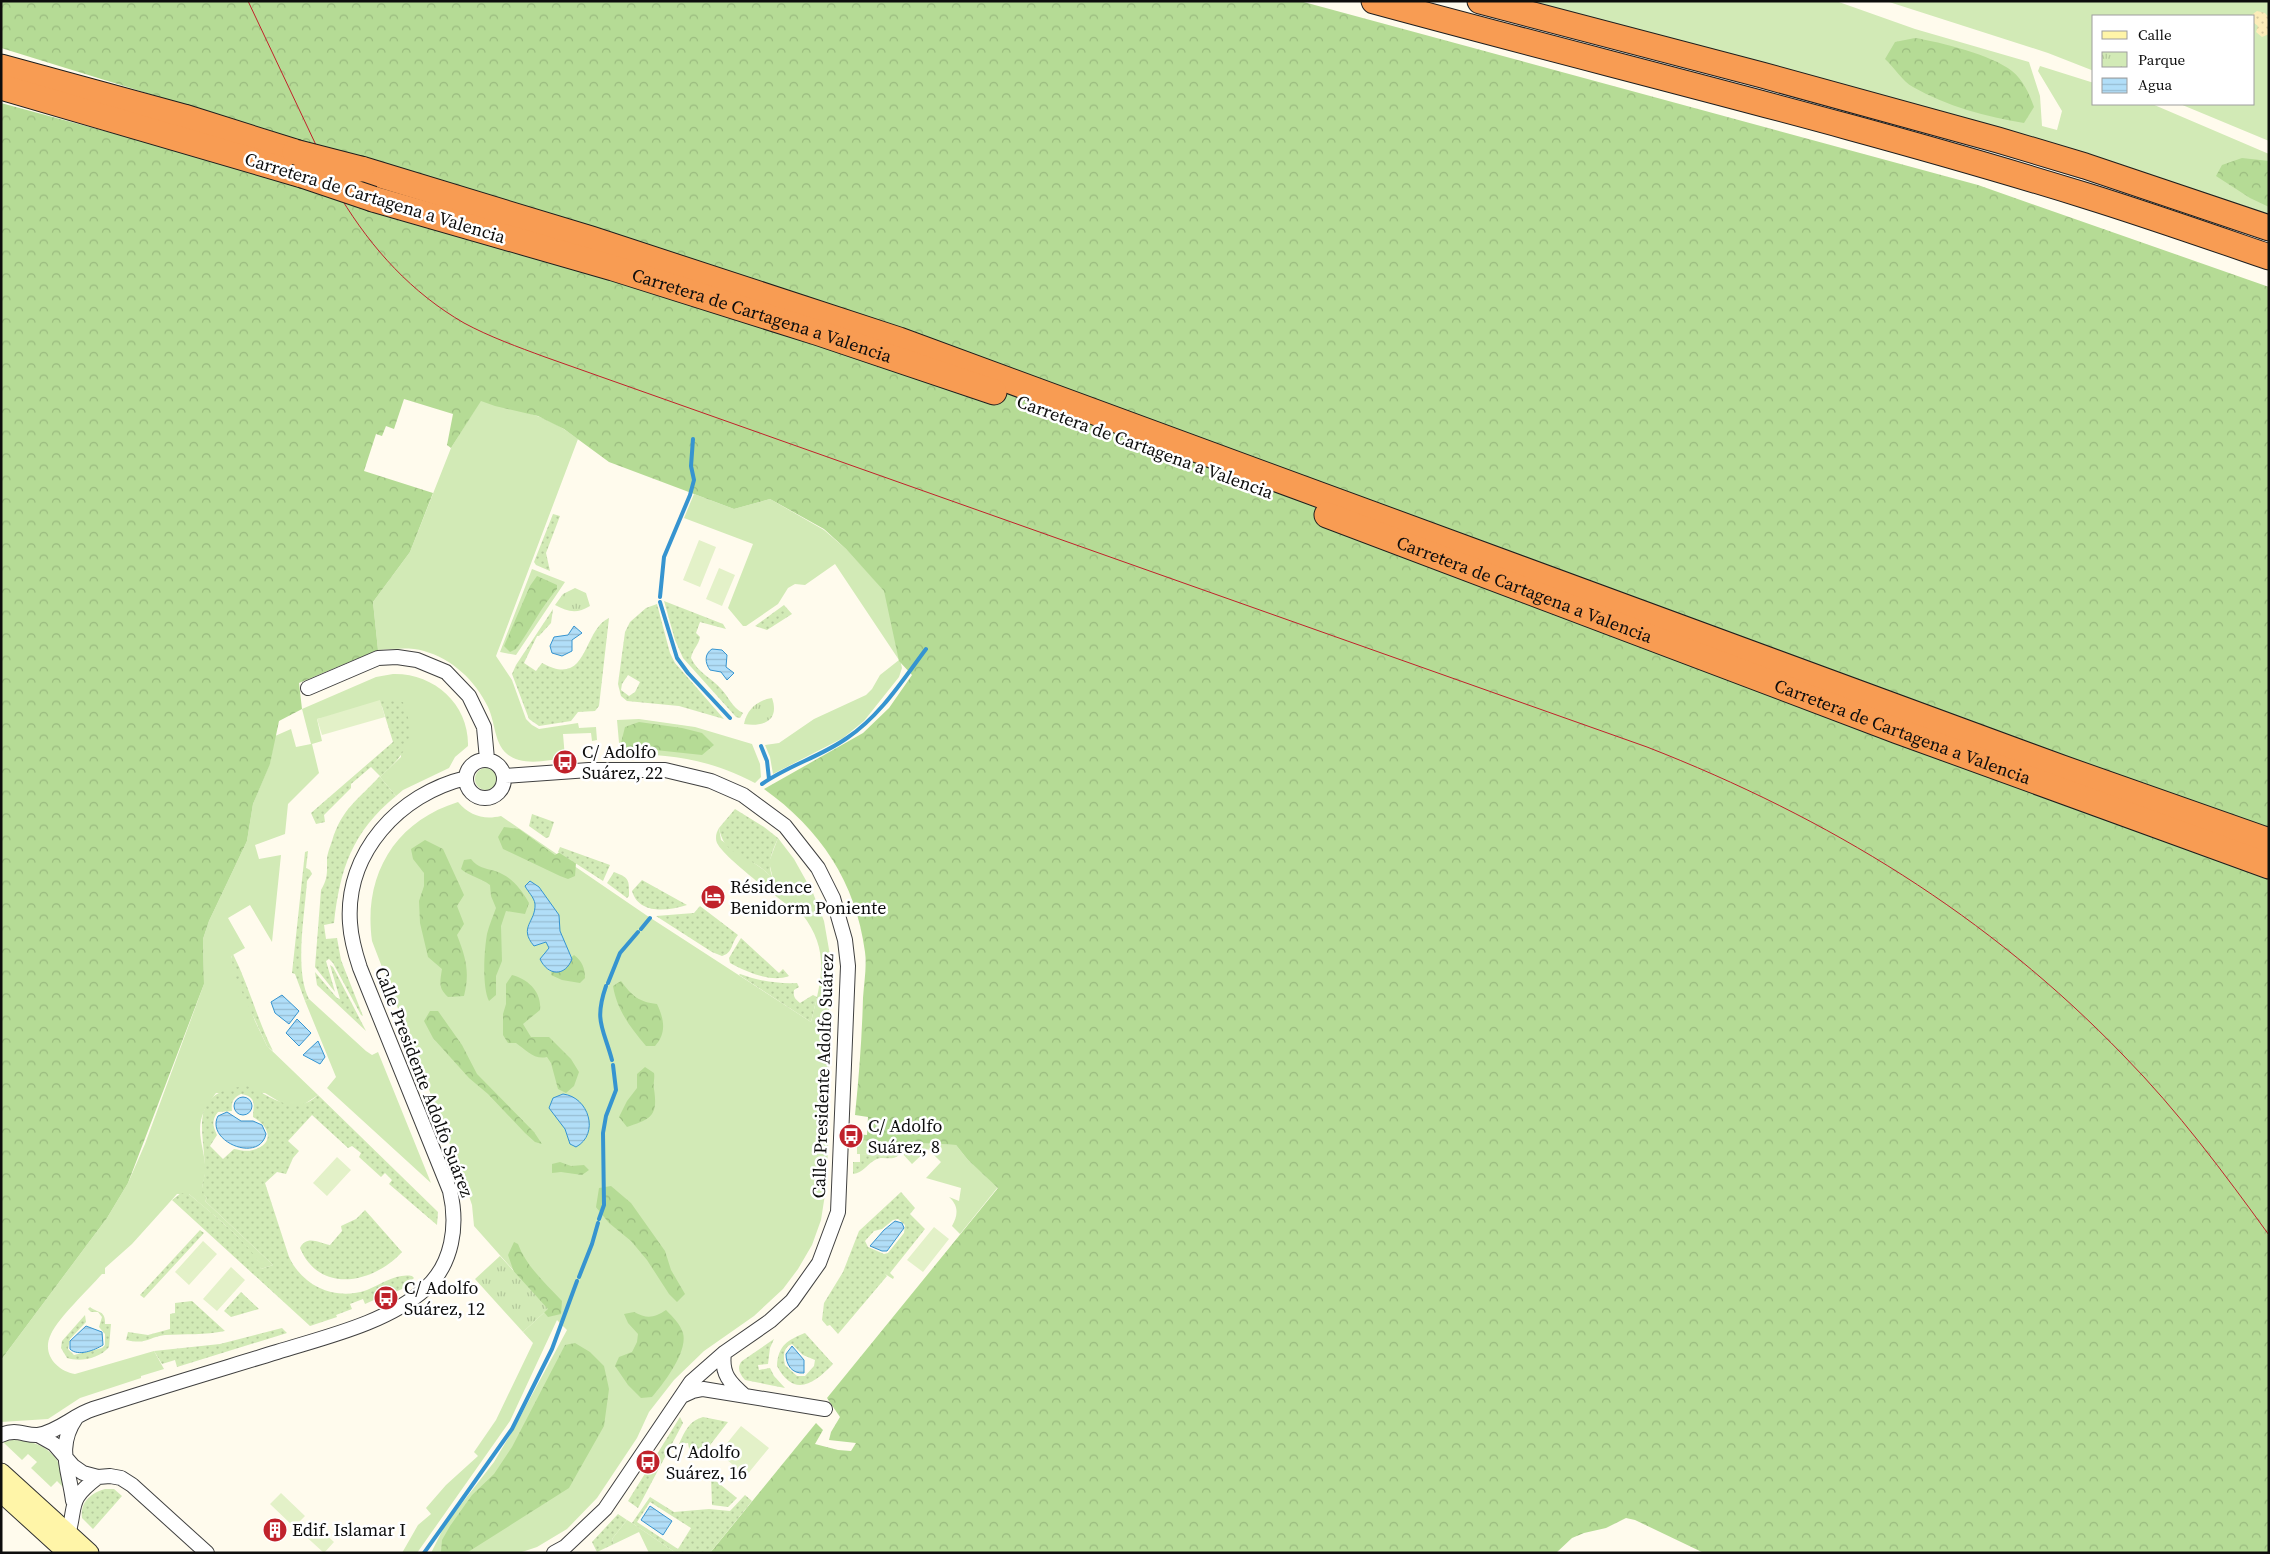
<svg xmlns="http://www.w3.org/2000/svg" width="2270" height="1554" font-family="'Source Serif 4',serif">
  <style>
    .grass { fill: #d2eab6 }
    .forest { fill: url(#forest-crowns) }
    .sand { fill: url(#sand-dots) }
    .park { fill: url(#park-tufts) }
    .garden { fill: url(#garden-dots); fill-rule: evenodd }
    .pitch { fill: #e3f1c8 }
    .water { fill: url(#water-rules); stroke: #3694d0 }
    .lines { fill: none; stroke-linecap: round; stroke-linejoin: round }
    .stream { stroke: #3694d0; stroke-width: 4 }
    .street-casing { stroke: #404040; stroke-width: 16 }
    .secondary-casing { stroke: #2f2f2f; stroke-width: 21 }
    .highway-casing { stroke: #1e1e1e; stroke-width: 27 }
    .street { stroke: #fff; stroke-width: 14 }
    .secondary { stroke: #fff5a8; stroke-width: 19 }
    .highway { stroke: #f89c53; stroke-width: 25 }
    .tram { stroke: #c0222b; stroke-width: 1 }
    .highway-bridge-casing { stroke: #1e1e1e; stroke-width: 27; stroke-linecap: butt }
    .highway-bridge { stroke: #f89c53; stroke-width: 25 }
    .labels { text-anchor: middle; stroke-width: 5; stroke-linejoin: round; paint-order: stroke }
    .street-label { font-size: 18px; fill: #0d0d0d; stroke: #fff }
    .poi-label { font-size: 18px; fill: #0d0d0d; stroke: #fff; text-anchor: start }
  </style>
  <defs>
    <pattern id="forest-crowns" width="20" height="18" patternUnits="userSpaceOnUse" patternTransform="scale(1.25)"><rect width="20" height="18" fill="#b5db95"/><path d="M2 6a3 3 0 1 1 6 0M12 15a3 3 0 1 1 6 0" fill="none" stroke="#9abb7f"/></pattern>
    <pattern id="sand-dots" width="8" height="8" patternUnits="userSpaceOnUse" patternTransform="scale(1.25)"><rect width="8" height="8" fill="#fcecb9"/><path d="M2 2h.1M6 6h.1" fill="none" stroke="#d7c99e" stroke-width="1.8" stroke-linecap="round"/></pattern>
    <pattern id="park-tufts" width="24" height="20" patternUnits="userSpaceOnUse" patternTransform="scale(1.25)"><rect width="24" height="20" fill="#d2eab6"/><path d="M3 7l-1-3M5 7V3M7 7l1-3M15 17l-1-3M17 17v-4M19 17l1-3" fill="none" stroke="#b3c89b"/></pattern>
    <pattern id="garden-dots" width="8" height="8" patternUnits="userSpaceOnUse" patternTransform="scale(1.25)"><rect width="8" height="8" fill="#d2eab6"/><path d="M2 2h.1M6 6h.1" fill="none" stroke="#b3c89b" stroke-width="1.8" stroke-linecap="round"/></pattern>
    <pattern id="water-rules" width="6" height="5" patternUnits="userSpaceOnUse" patternTransform="scale(1.25)"><rect width="6" height="5" fill="#b1def8"/><path d="M0 2.5h6" fill="none" stroke="#97bdd3"/></pattern>
  </defs>
  <rect width="100%" height="100%" fill="#fffbed"/>
  <path class="grass" d="M1530,1H1836L1915,29L2029,62L2040,96L2042,126L2057,130L2062,111L2038,71L2040,66L2094,83V104H2152L2269,154V215C2027,130 1778,66 1530,1Z
    M1886,1H2269V141L2180,104H2254V16H2094V71L2048,53Z
    M481,400C500,408 519,409 537,416C552,421 566,430 578,439L496,656L512,680L526,719L532,725L539,729L578,723L579,728L596,727L597,740L592,741L591,733L563,734L565,758C551,760 533,764 519,760C493,753 497,726 488,707C475,680 452,659 424,651C410,647 392,649 378,650L373,602L410,552L451,448Z
    M694,494L734,509L770,499L824,530L846,549L885,591L902,668L899,677L864,721L843,738L773,774L770,757L765,745L779,743L814,719L866,695L872,689L880,675L899,660L835,564L805,585L795,584L788,588L778,604L746,626H743L728,608L753,544L684,518Z
    M532,569L565,582L516,655L500,652Z
    M393,674C434,673 469,704 468,746L455,757L449,768L403,790L396,796L380,777L401,757L403,702L317,719L322,741L312,744L319,773L288,804L285,834L255,845L259,859L281,855L272,942L250,905L228,918L245,948L231,956L255,1021L267,1046L318,1095L303,1105L292,1106L285,1105L265,1093H216C209,1102 204,1108 201,1120C197,1138 207,1156 205,1174C204,1184 198,1189 207,1198L205,1201L273,1265L261,1269C246,1238 215,1217 189,1194H177L132,1244L105,1268V1274H102C88,1290 59,1317 51,1334C41,1354 57,1371 75,1374L154,1351L164,1369L141,1376V1378L80,1398L48,1419L1,1422V1360L107,1218L128,1183L145,1144L204,984L203,939L209,921L247,841L253,804L270,763L275,736L291,729L296,747L311,744L302,709L376,677Z
    M639,719L695,727L752,744L760,764L761,777L755,783C710,759 669,754 620,754L617,720Z
    M475 779a11 11 0 1 1 22 0a11 11 0 1 1-22 0Z
    M458,802C470,816 484,820 501,816L646,915L811,1022C821,981 831,951 802,914L800,915C783,901 725,859 717,843C715,838 716,833 719,828L721,840L764,870L773,879L769,862L778,838L794,859L813,893L824,921L831,961L828,1032L830,1106L826,1188L821,1220L812,1245L798,1269L783,1289L754,1316L704,1351L674,1380L649,1412L637,1438L597,1498L567,1529L537,1547L519,1553H431L445,1525L494,1462L513,1430L567,1330L557,1320L510,1421L417,1553H402L418,1525L431,1514L426,1508L446,1485L478,1456L474,1452L496,1420L533,1343L523,1332L548,1309L474,1226L472,1205L464,1181L372,941C363,876 394,822 458,802Z
    M309,999L366,1051L372,1055L378,1052L431,1183L327,1088L336,1077L305,1001Z
    M857,1140L956,1145L968,1160L998,1187L960,1234L952,1226C958,1215 959,1206 949,1197L959,1201L961,1188L926,1178L941,1162L928,1149L912,1164L901,1152L899,1155L857,1154Z
    M12,1440C45,1440 64,1457 66,1490L57,1481L51,1487L31,1468L37,1462L28,1454L22,1460L3,1442Z
    M627,1520L632,1523L676,1553H649L639,1532L614,1544L612,1539Z"/>
  <path class="forest" d="M1,1H1300L1978,185L2269,287V1553H1704L1635,1520L1626,1518L1606,1528L1584,1533L1572,1538L1556,1553H710L816,1423L823,1430L815,1444L838,1450L851,1451L856,1443L829,1440L831,1432L840,1417L827,1398L998,1188L968,1160L956,1145L853,1140L854,1134L867,1135L868,1117L855,1115C859,1076 862,1037 863,998C864,983 867,966 865,952C856,882 820,829 764,789L863,733L889,708L912,675L899,661L884,591L846,549L824,529L770,499L734,509L609,462L564,429L538,416L495,406L481,401L451,448L447,445L453,414L404,399L394,429L386,426L382,436L376,434L364,471L433,493L410,552L373,602L378,650L299,683L302,709L279,721L270,764L253,804L247,841L209,921L203,939L204,984L128,1183L107,1218L1,1360V103L197,156L208,112L1,48Z
    M1915,38C1940,42 1992,55 2012,71C2023,80 2029,93 2034,107L2024,123C1987,117 1946,106 1913,87C1902,81 1894,67 1885,59L1895,42Z
    M2242,158L2269,161V207L2250,198L2216,176L2222,165Z
    M537,576L557,585V589C541,607 531,629 516,649L510,652L504,646L530,586Z
    M639,722L682,728L702,733L714,745L702,755L646,749L629,752L621,743L625,727Z
    M504,827L519,829L555,855L560,852L576,863L575,876L568,879L560,876L503,849L498,837Z
    M425,840L443,849L464,895L457,906L464,924L457,935C466,958 470,972 464,996L448,997C438,988 440,982 442,969L428,957L420,923L419,901L424,886V873L413,859L411,849Z
    M471,859C478,868 485,868 495,871C511,876 521,889 529,903L525,914L506,911L501,926L502,961L496,976V995L489,1001C482,987 484,951 487,934C489,925 493,917 496,908L491,896L490,885C481,878 469,876 461,869L464,860Z
    M574,955C582,961 585,968 585,978L580,983L562,980L551,975L552,968L566,962Z
    M512,975C528,979 542,992 540,1010L523,1024L531,1037H549L571,1059L579,1072L574,1086L566,1093L558,1089L551,1063L547,1057C534,1060 526,1050 516,1043H508L503,1035V1014L506,1004V984Z
    M621,981C632,996 639,1002 657,1004C664,1019 667,1033 655,1046H646C630,1027 617,1010 613,986Z
    M430,1011H438L462,1045L477,1074L534,1132L542,1144L535,1142L525,1133L488,1094L469,1078L433,1038L424,1021Z
    M645,1067L654,1073C655,1078 653,1083 654,1089C658,1115 652,1119 627,1127L619,1117L627,1101L637,1088V1074Z
    M560,1162L571,1166L584,1165L589,1170L582,1175L561,1172L552,1173V1164Z
    M611,1186L631,1203L665,1251L671,1270L685,1294L677,1302L669,1294L647,1260L631,1241L609,1223L596,1207L599,1188Z
    M514,1242L518,1244C526,1266 546,1284 562,1301L561,1314L548,1317L516,1278L508,1255Z
    M666,1310C673,1317 680,1324 683,1333C688,1352 664,1383 652,1397L641,1398L628,1385L615,1366L619,1357L632,1352L637,1342L638,1334L628,1323L624,1314L634,1312C647,1319 654,1318 666,1310Z
    M575,1343L590,1352L604,1366L609,1389L604,1426L569,1488L468,1552H441L442,1540L450,1526L472,1495L494,1474L512,1447L565,1345Z"/>
  <path class="sand" d="M2257,11L2265,13L2269,18V34L2262,37L2256,32L2258,26L2254,23V16H2250Z"/>
  <path class="park" d="M575,588L586,593L590,606C577,614 568,612 555,605L563,594Z
    M772,698C780,721 763,727 744,724C747,709 758,700 772,698Z
    M500,1256L548,1309L523,1332L475,1279Z"/>
  <path class="garden" d="M553,514L560,516L546,553L550,571L536,565L534,562Z
    M664,601L723,624L726,629L700,622L696,633L700,637C699,645 692,650 691,658C698,673 712,678 722,690C730,699 732,707 743,713L740,718L736,717L683,658L675,640Z
    M657,604L670,653L675,663L724,719L679,706L627,701L621,696L618,684L625,632L630,622L646,608ZM628,675L640,682L635,692L629,696L621,690L622,684Z
    M784,605L792,614L767,630L755,626Z
    M553,609L551,623L539,636H537L524,663L536,671L542,663C589,689 582,630 609,618L599,706L595,711L578,712L571,721L539,726L529,719L512,674L516,665Z
    M380,700L403,702C418,739 407,752 380,777L396,796C352,832 340,869 334,923L324,925L326,939L337,938L341,960L363,1016L361,1015L333,963L329,959L326,961L335,992L315,967L321,890C328,879 327,872 327,860C327,854 330,847 332,841C342,808 358,800 380,776L371,767L351,784V788L324,815L325,822L316,824L311,813L393,742Z
    M735,809L764,827L778,838C771,855 766,864 774,881C769,875 764,869 757,865C739,853 724,853 719,828Z
    M532,814L554,822L549,837L546,838L529,826Z
    M560,847L610,865L603,881L558,852Z
    M308,851L306,868L310,870L312,874L307,881C305,913 294,970 309,999L305,1001L295,974L292,973L305,852Z
    M614,872C630,878 629,880 629,896L627,898L607,883Z
    M642,880L687,905C668,911 639,915 632,891Z
    M700,906L738,935C731,943 733,953 722,956L712,952L656,916L694,913Z
    M741,938L779,973L783,969L789,976C771,983 747,972 730,963L729,958Z
    M233,954C249,986 257,1019 273,1051L267,1046L235,977L231,955Z
    M330,965L333,967L366,1031L317,985L315,972L337,998L340,999Z
    M740,974C759,981 777,984 797,983L799,987L794,990C793,997 795,999 800,1003L813,995L817,997L811,1022L739,975Z
    M247,1086C273,1096 293,1118 318,1095L438,1212L437,1225L389,1184L392,1180L385,1173L381,1177L359,1157L361,1153L352,1146L348,1148L312,1115L288,1141L299,1151L293,1158L286,1174L277,1172L265,1183L289,1257C303,1287 336,1301 367,1290C382,1284 396,1273 412,1276L414,1278L402,1289L375,1301L374,1300L365,1304L363,1299L350,1304L352,1309L336,1315L337,1317L310,1326L172,1200L181,1193L189,1194C206,1209 257,1248 261,1269L273,1265L205,1201L207,1198L202,1193C201,1185 205,1178 205,1170C204,1128 187,1091 247,1086ZM241,1094C258,1097 253,1106 253,1117C269,1126 276,1143 253,1150C246,1152 240,1150 234,1149L223,1159L210,1146L217,1135C213,1126 211,1121 218,1112L232,1111C231,1102 233,1098 241,1094Z
    M860,1154L899,1155C891,1162 883,1155 875,1160C867,1164 863,1173 853,1174V1162H860Z
    M901,1192L915,1208L910,1214L925,1229L890,1273L894,1277L893,1279L885,1274L887,1276L838,1334L830,1325L827,1326L822,1320L824,1303L843,1272L859,1231ZM898,1219L905,1225L904,1233L888,1253L884,1254L868,1247L865,1241L874,1231L882,1229L893,1220Z
    M365,1210L402,1252C374,1283 320,1295 300,1248C306,1235 318,1242 330,1245L342,1231L341,1226L356,1219Z
    M200,1230L204,1233L144,1298L140,1295Z
    M241,1292L259,1309L231,1317L224,1311Z
    M192,1301L225,1331C205,1335 185,1334 165,1335C148,1337 147,1345 126,1340L128,1332L148,1335L170,1329V1314L175,1313V1303Z
    M90,1307C97,1313 106,1310 105,1324H111L109,1347C99,1359 80,1362 67,1358L61,1348L62,1341L85,1315L86,1322L70,1339L68,1349L74,1355L102,1348L105,1345V1334L99,1327L102,1317L98,1312H91L88,1309Z
    M282,1328L287,1333L177,1367L175,1360L162,1364L154,1351L220,1344Z
    M805,1333L833,1364C814,1384 794,1398 777,1366C778,1345 788,1340 805,1333ZM792,1344L803,1355L815,1360L814,1366L805,1376H797L785,1365C783,1357 783,1347 792,1344Z
    M774,1339L770,1348L768,1364L758,1365L759,1370L770,1368L774,1376L785,1388L745,1380C740,1374 736,1368 742,1361Z
    M680,1417L683,1423L638,1508L628,1501Z
    M703,1417L728,1422L700,1458H691L688,1443L679,1444C685,1431 689,1421 703,1417Z
    M711,1477L737,1498L728,1507L712,1505Z
    M105,1489H114L122,1496L93,1529L82,1518C80,1502 91,1493 105,1489Z
    M745,1495L752,1501L710,1553H676L632,1523L650,1497L674,1512L709,1509L730,1511ZM650,1502L691,1528L678,1549L637,1522Z
    M618,1514L627,1520L612,1539L614,1544L597,1552L592,1542Z"/>
  <path class="pitch" d="M699,540L716,547L700,587L683,580Z
    M719,568L735,575L722,606L706,599Z
    M380,700L385,717L322,735L317,719Z
    M337,1157L351,1170L327,1196L313,1183Z
    M934,1227L949,1239L923,1272L907,1260Z
    M203,1241L217,1254L189,1285L175,1272Z
    M231,1267L245,1280L217,1311L203,1299Z
    M741,1426L769,1448L746,1476L719,1453Z
    M281,1493L305,1516L294,1527L270,1504Z
    M311,1521L334,1542L324,1553L301,1532Z"/>
  <path class="water" d="M574,626L582,633L572,640V651L562,656L552,653L550,646L554,637L568,635Z
    M712,649L722,650L727,655L726,667L734,673L727,680L721,672L710,670C705,663 704,654 712,649Z
    M530,881L539,887L559,915L560,931L572,959C565,977 548,976 540,959L549,948L546,942L534,946C518,927 536,922 535,904C534,897 528,892 525,886Z
    M282,995L299,1011L289,1024L275,1013L271,1002Z
    M297,1019L311,1033L299,1046L286,1033Z
    M318,1041L325,1057L320,1064L303,1055Z
    M563,1094C589,1097 600,1134 576,1147L570,1144L565,1129L549,1108L553,1098Z
    M234 1106a9 9 0 1 1 18 0a9 9 0 1 1-18 0Z
    M227,1112L241,1121H253L262,1125L266,1134C259,1164 205,1141 218,1116Z
    M895,1221L902,1223L904,1228L887,1251H882L870,1246L884,1230Z
    M86,1326L102,1332L103,1345C95,1350 78,1357 70,1349V1341Z
    M792,1346L804,1360V1373C792,1374 786,1365 786,1354Z
    M650,1506L672,1521L663,1535L641,1520Z"/>
  <g class="lines">
    <path class="stream" d="M660,597L664,557L690,495L694,480L691,466L693,439
      M660,602L677,658L688,673L730,718
      M761,746L767,761L769,779
      M762,784C789,765 820,757 847,738C880,716 902,681 926,649
      M641,929L650,918
      M608,983L620,953L638,932
      M606,986C594,1021 603,1027 612,1060
      M599,1219L604,1205L603,1133L606,1116L616,1090L613,1065
      M579,1277L592,1244L598,1223
      M424,1553L512,1429L552,1349L577,1281"/>
    <defs>
      <path id="street" d="M308,688L378,658L397,657L417,660L446,672L469,696L484,727L487,759
        M466 779a19 19 0 1 1 38 0a19 19 0 1 1-38 0Z
        M505,776L589,770H665L711,781L743,795L785,826L818,868L833,898L845,940L848,966L838,1212L819,1263L792,1301L770,1321L724,1353L691,1382L605,1509L565,1547L554,1553
        M724,1353C721,1374 730,1383 745,1396
        M682,1396L693,1391L703,1389L825,1409
        M1,1435C17,1428 25,1436 38,1435C58,1432 74,1415 93,1409C154,1389 215,1371 277,1352C325,1337 387,1323 425,1289C453,1264 458,1225 450,1191L360,968C355,953 351,939 350,923C345,853 399,794 466,778
        M38,1435L54,1444L73,1466L83,1473L98,1477L110,1476L121,1478L132,1485L207,1553
        M73,1501C69,1469 56,1447 76,1418
        M68,1535C77,1502 67,1501 98,1477"/>
      <path id="secondary" d="M1,1473L89,1553
        M1,1492L68,1553"/>
      <g id="highway">
        <path d="M1374,1C1612,66 1852,123 2087,196C2148,215 2208,236 2269,257"/>
        <path d="M1480,1L1762,75L1998,140L2085,166L2269,228"/>
        <path d="M1,67L184,117L295,152"/>
        <path d="M1,87L302,175"/>
        <path d="M361,169L591,239L899,340L2062,768L2269,841"/>
        <path id="s1" d="M373,199L613,268L819,333L994,392"/>
        <path id="s2" d="M1327,515L1898,731L2269,866"/>
      </g>
    </defs>
    <use href="#street" class="street-casing"/>
    <use href="#secondary" class="secondary-casing"/>
    <use href="#highway" class="highway-casing"/>
    <use href="#street" class="street"/>
    <use href="#secondary" class="secondary"/>
    <use href="#highway" class="highway"/>
    <path class="tram" d="M248,1L341,198C372,249 412,293 464,323C490,337 518,347 545,357L1647,747C1829,818 1988,915 2124,1056C2178,1111 2224,1173 2269,1235"/>
    <defs>
      <path id="highway-bridge" d="M295,152L361,169
        M302,175L373,199"/>
    </defs>
    <use href="#highway-bridge" class="highway-bridge-casing"/>
    <use href="#highway-bridge" class="highway-bridge"/>
  </g>
  <defs>
    <symbol id="bus-disc" viewBox="-11 -11 22 22"><circle r="9.5" fill="#c0222b" stroke="#fff"/><path d="M-5-6H5V4H4V6H2V4H-2V6H-4V4H-5ZM-3.5-4V0h7V-4ZM-3.5 1.2v1.5H-2V1.2ZM2 1.2v1.5H3.5V1.2Z" fill="#fff"/></symbol>
    <symbol id="hotel-disc" viewBox="-11 -11 22 22"><circle r="9.5" fill="#c0222b" stroke="#fff"/><path d="M-6-4.5h1.5V1H6V5H4.5V3h-9V5H-6ZM-4 0a1.8 1.8 0 1 1 3.6 0ZM.5 0V-2.5h3Q6-2.5 6 0Z" fill="#fff"/></symbol>
    <symbol id="building-disc" viewBox="-11 -11 22 22"><circle r="9.5" fill="#c0222b" stroke="#fff"/><path d="M-4-6H4V6H1V3H-1V6H-4ZM-2.5-4.3h1.7v1.8h-1.7ZM.8-4.3h1.7v1.8H.8ZM-2.5-1h1.7V.8h-1.7ZM.8-1h1.7V.8H.8Z" fill="#fff"/></symbol>
  </defs>
  <g fill-rule="evenodd">
    <use href="#bus-disc" x="551" y="748" width="28" height="28"/>
    <use href="#hotel-disc" x="699" y="883" width="28" height="28"/>
    <use href="#bus-disc" x="837" y="1122" width="28" height="28"/>
    <use href="#bus-disc" x="372" y="1284" width="28" height="28"/>
    <use href="#bus-disc" x="634" y="1448" width="28" height="28"/>
    <use href="#building-disc" x="261" y="1516" width="28" height="28"/>
  </g>
  <g class="labels">
    <g class="street-label">
      <text transform="translate(375 198) rotate(17)" y="6">Carretera de Cartagena a Valencia</text>
      <text dy="6" stroke="none"><textPath href="#s1" startOffset="406">Carretera de Cartagena a Valencia</textPath></text>
      <text transform="translate(1145 447) rotate(20)" y="6">Carretera de Cartagena a Valencia</text>
      <text dy="6" stroke="none"><textPath href="#s2" startOffset="211">Carretera de Cartagena a Valencia</textPath></text>
      <text dy="6" stroke="none"><textPath href="#s2" startOffset="615">Carretera de Cartagena a Valencia</textPath></text>
      <text transform="translate(823 1076) rotate(-88)" y="6">Calle Presidente Adolfo Suárez</text>
      <text transform="translate(424 1082) rotate(69)" y="6">Calle Presidente Adolfo Suárez</text>
    </g>
    <g class="poi-label">
      <text x="582" y="758">C/ Adolfo<tspan x="582" dy="21">Suárez, 22</tspan></text>
      <text x="730" y="893">Résidence<tspan x="730" dy="21">Benidorm Poniente</tspan></text>
      <text x="868" y="1132">C/ Adolfo<tspan x="868" dy="21">Suárez, 8</tspan></text>
      <text x="404" y="1294">C/ Adolfo<tspan x="404" dy="21">Suárez, 12</tspan></text>
      <text x="666" y="1458">C/ Adolfo<tspan x="666" dy="21">Suárez, 16</tspan></text>
      <text x="292" y="1536">Edif. Islamar I</text>
    </g>
  </g>
  <rect width="2270" height="1554" fill="none" stroke="#0d0d0d" stroke-width="5"/>
  <rect x="2092" y="15" width="162" height="90" fill="#ffffff" stroke="#9e9e9e"/>
  <rect x="2102" y="31" width="25" height="8" fill="#fff5a8" stroke="#9e9e9e"/>
  <text x="2138" y="40" font-size="15" fill="#0d0d0d">Calle</text>
  <rect x="2102" y="52" width="25" height="15" fill="url(#park-tufts)" stroke="#9e9e9e"/>
  <text x="2138" y="65" font-size="15" fill="#0d0d0d">Parque</text>
  <rect x="2102" y="78" width="25" height="15" fill="url(#water-rules)" stroke="#9e9e9e"/>
  <text x="2138" y="90" font-size="15" fill="#0d0d0d">Agua</text>
</svg>
